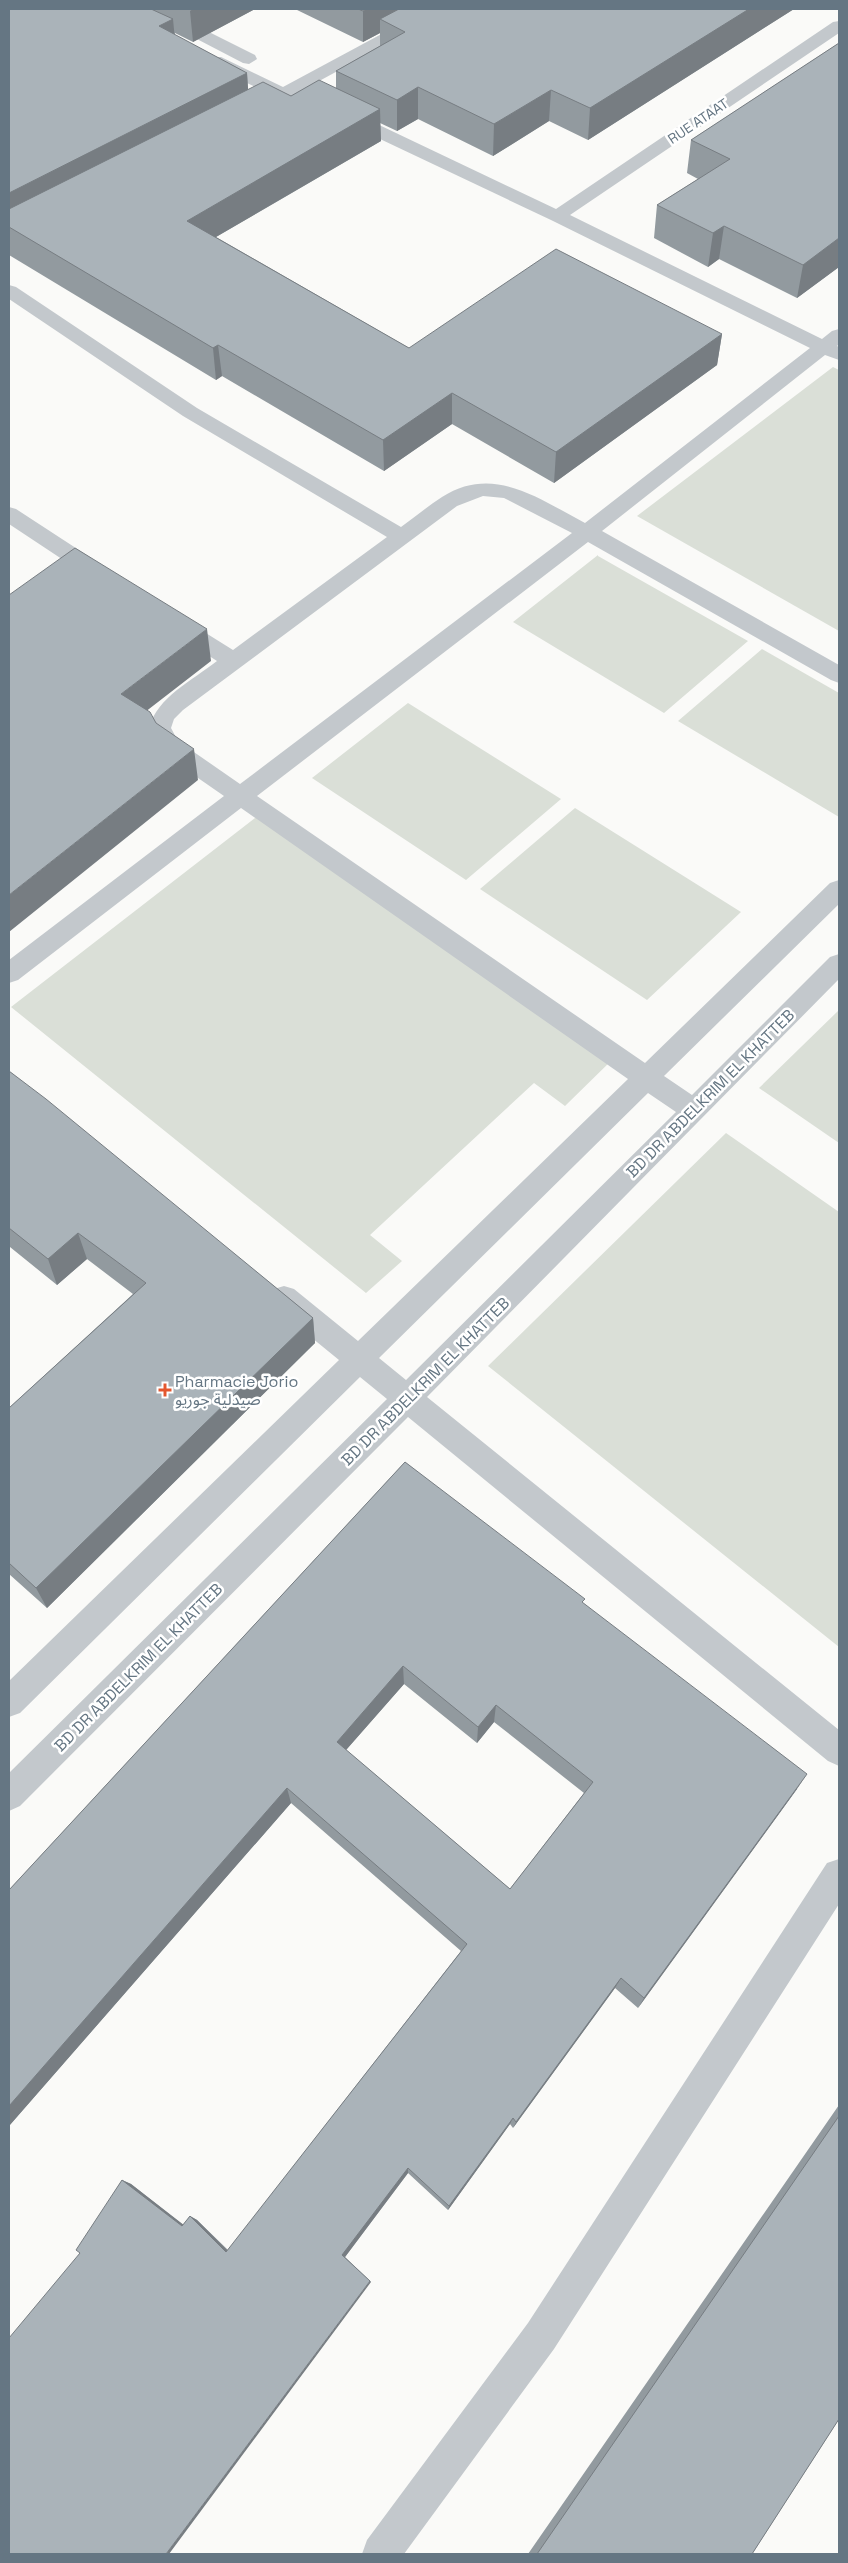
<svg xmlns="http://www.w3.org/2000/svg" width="848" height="2563" font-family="'Space Grotesk','Noto Sans Arabic',sans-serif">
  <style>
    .green { fill: #dadfd7 }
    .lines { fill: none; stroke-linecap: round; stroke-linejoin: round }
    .minor { fill: #c3c8cc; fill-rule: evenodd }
    .wall { fill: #929a9f; fill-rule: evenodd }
    .shaded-wall { fill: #777d82 }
    .building { fill: #aab3b9; stroke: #777d82; fill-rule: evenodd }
    .poi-dot { fill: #e4572e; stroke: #fff; stroke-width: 2 }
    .labels { text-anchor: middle; stroke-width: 5; stroke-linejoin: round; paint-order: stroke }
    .far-street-label { font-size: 14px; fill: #657683; stroke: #fff }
    .street-label { font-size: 16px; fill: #657683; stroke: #fff }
    .poi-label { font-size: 16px; fill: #657683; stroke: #fff; text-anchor: start }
  </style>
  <rect width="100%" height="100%" fill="#fafaf8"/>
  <path class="green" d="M833,367L839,370V631L637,516Z
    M598,555V556L748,641L664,713L513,622Z
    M762,649L839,693V817L678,721Z
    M408,703L561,799L466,880L312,778Z
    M575,808L741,912L647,1000L480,889Z
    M264,811L615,1057L565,1106L534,1083L370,1235L402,1261L366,1293L11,1007Z
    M839,1010V1143L759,1088Z
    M726,1133L839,1212V1647L488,1366Z"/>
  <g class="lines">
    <path class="minor" d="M143,9H163L255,55L257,59L249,64L243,63L145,12Z
      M428,9H448L446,12L299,92L303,96L300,100C295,101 291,99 286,100C279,101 276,105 268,103L265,99L270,94L209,65L207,61L209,57H221L283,87Z
      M839,21V33L570,215L822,339L832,331L839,329V344L837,346L839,347V360L825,355L602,531L839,665V683L831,680L588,542L257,796L645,1063L830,883L839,880V904L664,1076L692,1095L830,957L839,954V979L427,1397L839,1730V1766L828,1761L408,1417L20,1806L9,1811V1773L387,1399L360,1377L20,1713L9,1717V1681L339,1360L274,1307L270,1298L274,1289L284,1286L294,1289L358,1341L628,1079L241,808L18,980L9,983V960L224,796L162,753L149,728C157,697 193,680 217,661L169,630L166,625L169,620L177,618L185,620L233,650L387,537L183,416L9,299V285L16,287L197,408L401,527C415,517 428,506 442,497C494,464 539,499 585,523L810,348L551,220L342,121L339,117L342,113H354L556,209L833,22ZM483,496L504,498L572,533L240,784L178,741L171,728L174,719L183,710L457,506ZM648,1093L676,1112L406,1380L379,1358Z
      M9,507L16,509L108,569L111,574L108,579L100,581L92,579L9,524Z
      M839,1859V1904L554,2349L404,2554H362L367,2540L528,2323L827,1863Z"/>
  </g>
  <path class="wall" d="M9,9H255L193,42L175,33V35L247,73L248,89L291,96L336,89V71L380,46V33L363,42L295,9H794L588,140L549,121L493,156L418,119L397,131L380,123L381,141L216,237L409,348L722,334L717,365L554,483L452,424L384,471L222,376L216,380L9,255Z
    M839,43V267L797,298L719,259L708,267L654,238L657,205L698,179L687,173L691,140Z
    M9,1071L313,1318L315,1343L47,1608L9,1574V1408L133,1294L87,1259L57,1285L10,1247L9,1248Z
    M405,1462L584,1604L797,1789L638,2008L615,1988L513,2128L510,2124L448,2210L408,2173L345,2257L371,2282L80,2253L122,2180L131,2184L183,2225L190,2216L197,2220L228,2250L461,1951L291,1803L9,2126V1890ZM404,1684L477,1743L494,1722L584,1793L510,1889L346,1750Z
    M839,2105V2419L752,2554H528Z"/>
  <path class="shaded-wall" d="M193,9H255L193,42L190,11Z
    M367,9H425L380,19V33L363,42V11Z
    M749,9H794L588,140L590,108Z
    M173,19L176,51L159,26Z
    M247,73L249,104L9,227V193Z
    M418,87V119L397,131V100Z
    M551,90L549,121L493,156L494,124Z
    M380,109L381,141L190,252L187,221Z
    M724,226L719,259L708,267L713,233Z
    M839,238V267L797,298L803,265Z
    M722,334L717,365L554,483L556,452Z
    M218,345L222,376L216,380L213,348Z
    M452,393V424L384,471L383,440Z
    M207,629L211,661L127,726L121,694Z
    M194,749L198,780L9,932V895Z
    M78,1233L87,1259L57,1285L48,1259Z
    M313,1318L315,1343L47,1608L36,1588Z
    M403,1666L404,1684L339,1758L337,1742Z
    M496,1705L494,1722L477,1743L478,1727Z
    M807,1774L797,1789L638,2008L644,1998Z
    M287,1788L291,1803L9,2126V2106Z
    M621,1978L615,1988L513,2128L516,2122Z
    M513,2118L510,2124L448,2210L449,2206Z
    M408,2168V2173L345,2257L342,2255Z
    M122,2180L131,2184L189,2229L182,2226Z
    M190,2216L197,2220L232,2255L226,2252Z
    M370,2281L371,2282L169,2554H166Z"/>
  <path class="building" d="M9,9H151L173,19L159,26L247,73L9,193Z
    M358,9H367L363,11Z
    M399,9H749L590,108L551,90L494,124L418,87L397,100L336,71L405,32L380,19Z
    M839,43V238L803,265L724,226L713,233L657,205L730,159L691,140Z
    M319,80L380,109L187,221L409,348L556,249L722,334L556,452L452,393L383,440L218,345L213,348L9,227V209L263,82L291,96Z
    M75,548L207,629L121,694L150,712L156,723L194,749L9,895V595Z
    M9,1071L46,1099L313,1318L36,1588L9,1563V1408L146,1283L78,1233L48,1259L9,1228Z
    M405,1462L585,1599L582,1602L807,1774L644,1998L621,1978L516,2122L513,2118L449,2206L408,2168L342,2255L370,2281L166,2554H9V2338L80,2253L76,2250L122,2180L182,2226L190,2216L226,2252L467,1944L287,1788L9,2106V1890ZM403,1666L478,1727L496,1705L593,1782L510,1889L337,1742Z
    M839,2116V2419L752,2554H537Z"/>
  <path class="poi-dot" d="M162.5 1382.5h5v5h5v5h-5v5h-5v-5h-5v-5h5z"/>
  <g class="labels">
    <g class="far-street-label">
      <text transform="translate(698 121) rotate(-34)" y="5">RUE ATAAT</text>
    </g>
    <g class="street-label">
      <text transform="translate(710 1093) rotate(-45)" y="6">BD DR ABDELKRIM EL KHATTEB</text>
      <text transform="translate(425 1381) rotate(-45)" y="6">BD DR ABDELKRIM EL KHATTEB</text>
      <text transform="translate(138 1667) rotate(-45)" y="6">BD DR ABDELKRIM EL KHATTEB</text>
    </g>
    <g class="poi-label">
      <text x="175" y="1387">Pharmacie Jorio<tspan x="175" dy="18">صيدلية جوريو</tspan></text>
    </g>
  </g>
  <rect width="848" height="2563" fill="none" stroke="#657683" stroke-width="20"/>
</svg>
